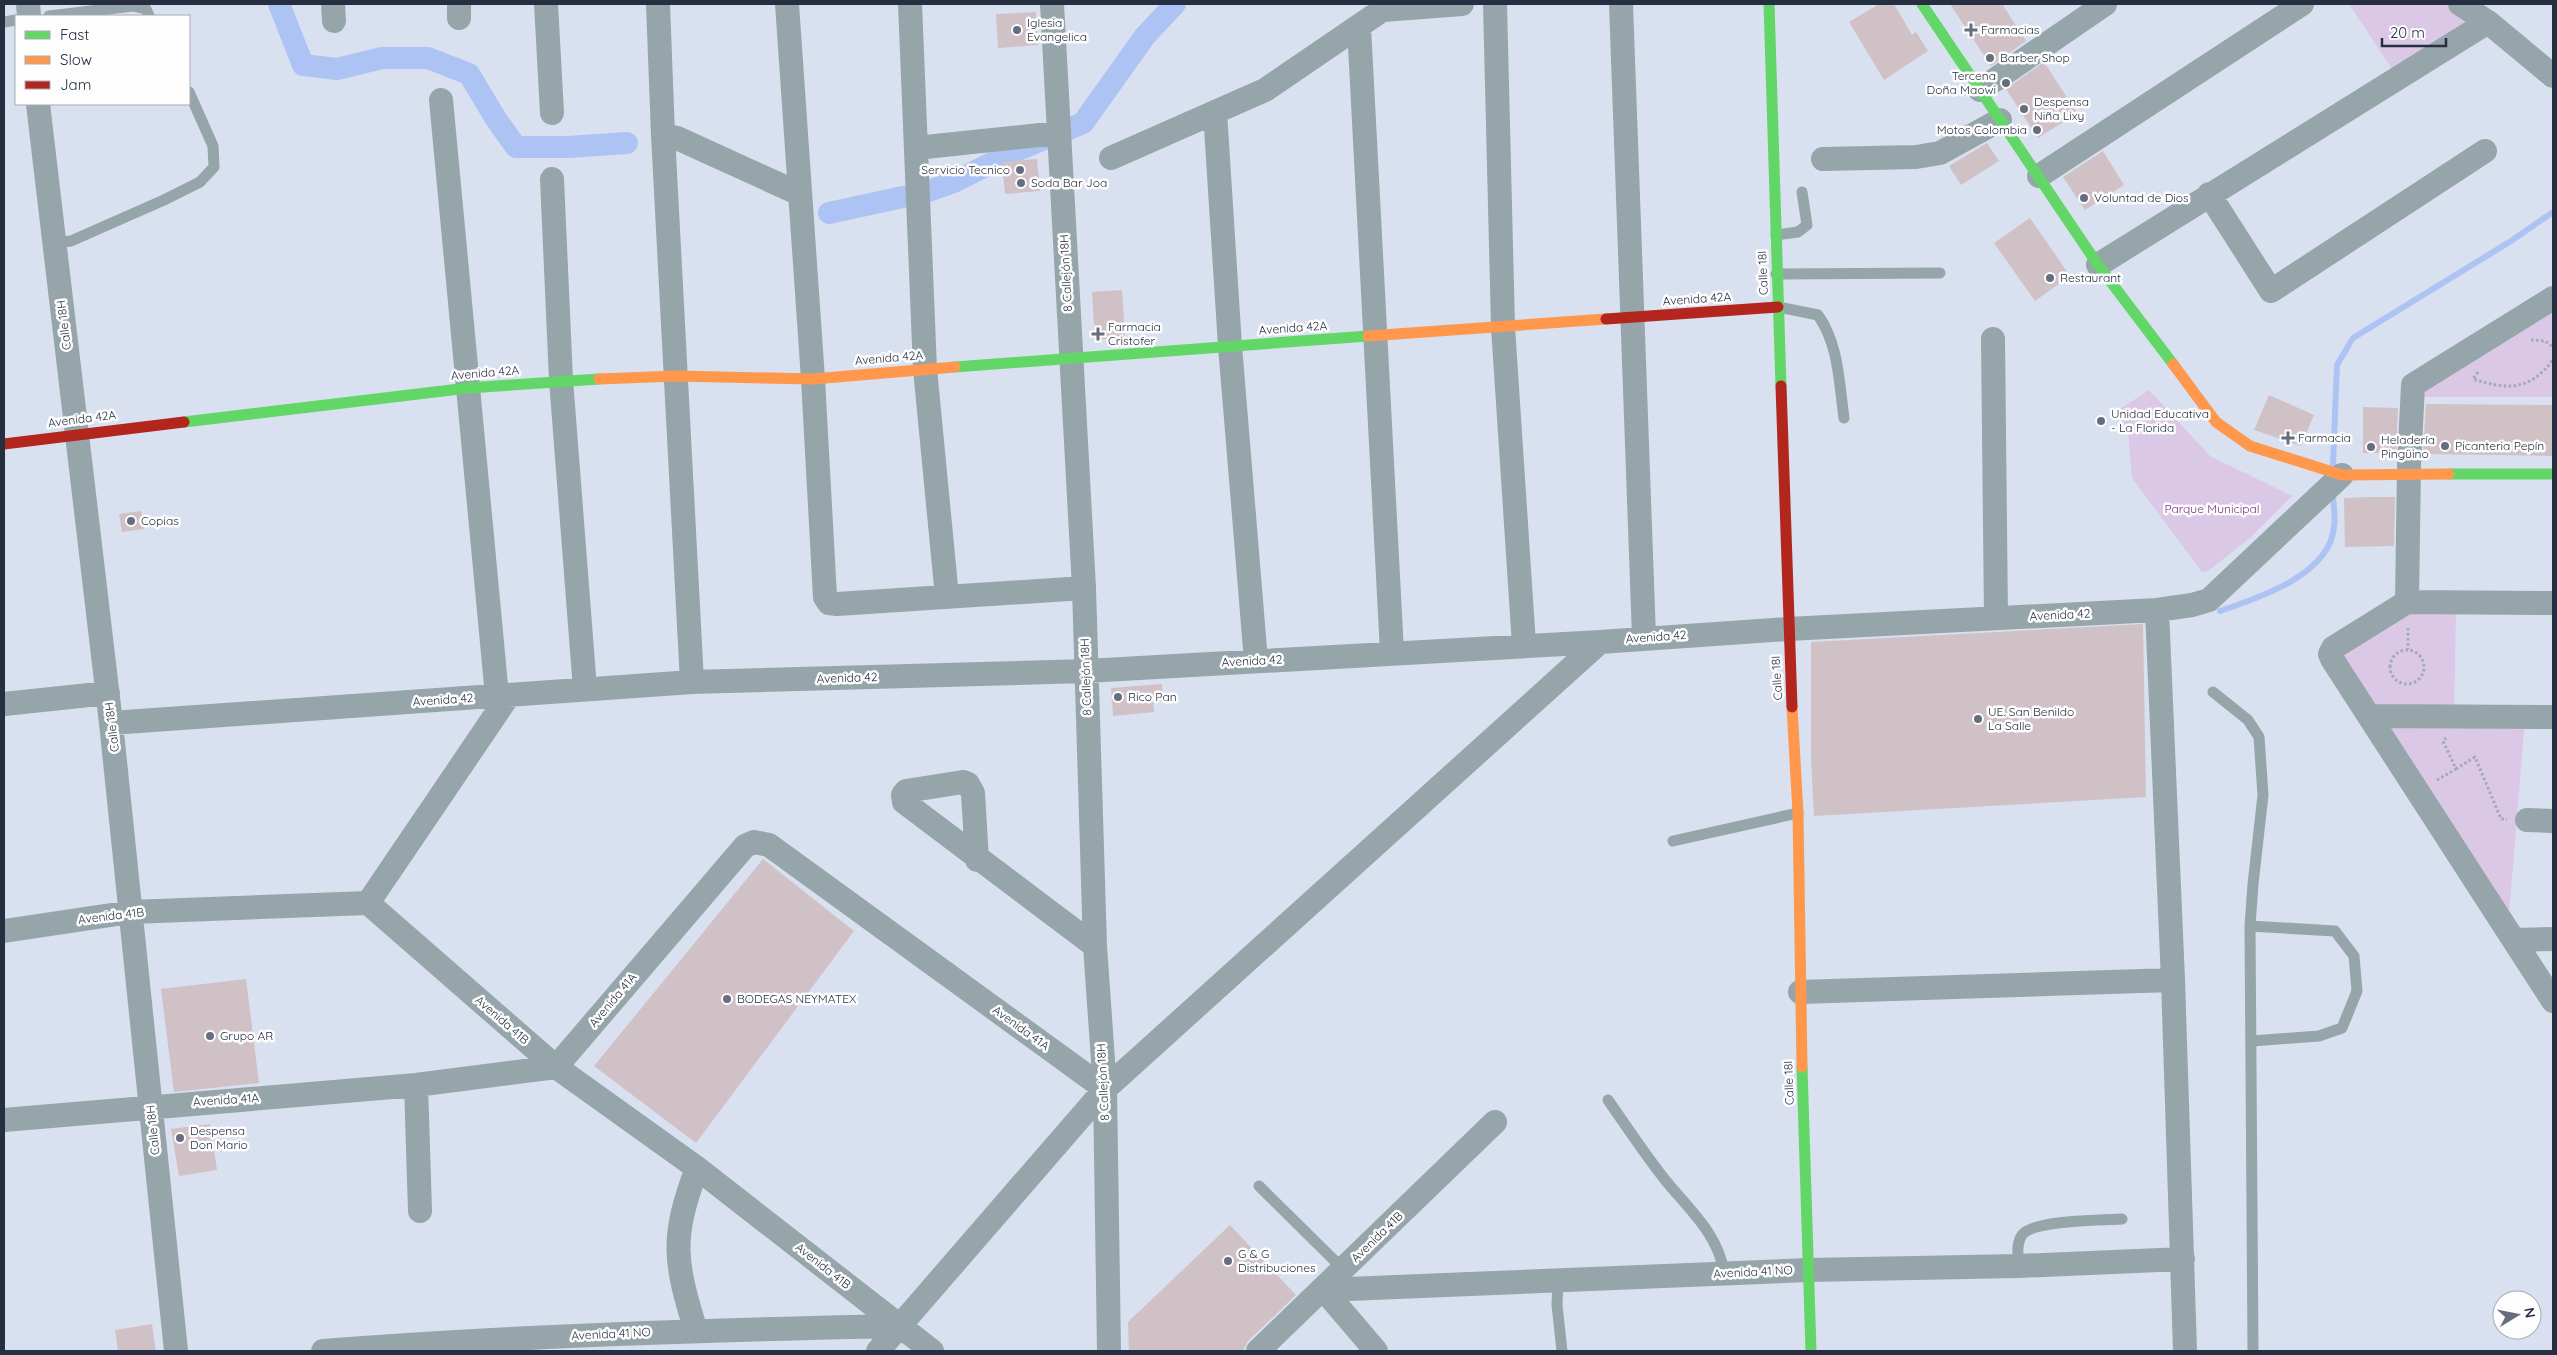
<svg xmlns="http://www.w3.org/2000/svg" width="2557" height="1355" font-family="Quicksand,sans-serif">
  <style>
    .green { fill: #dbc8e7 }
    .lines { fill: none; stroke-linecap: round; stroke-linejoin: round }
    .stream { stroke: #adc3f3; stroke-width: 6 }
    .canal { stroke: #adc3f3; stroke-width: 22 }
    .building { fill: #d0c1c6 }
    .path { stroke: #a0abb2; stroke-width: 3; stroke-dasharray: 2.5 2.5; stroke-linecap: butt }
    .lane { stroke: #96a5a9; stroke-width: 11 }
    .street { stroke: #96a5a9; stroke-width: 24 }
    .fast { stroke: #63d668; stroke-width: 11 }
    .slow { stroke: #ff974d; stroke-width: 11 }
    .jam { stroke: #b3261e; stroke-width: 11 }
    .poi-dot { fill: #656d7e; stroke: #fdfdfd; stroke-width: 2 }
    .labels { text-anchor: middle; stroke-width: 5; stroke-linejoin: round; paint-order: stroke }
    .poi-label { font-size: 12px; fill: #262f41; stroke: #fdfdfd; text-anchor: start }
    .street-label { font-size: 12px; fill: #262f41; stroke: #fdfdfd }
    .park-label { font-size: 12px; fill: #7c3081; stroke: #fdfdfd }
  </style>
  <rect width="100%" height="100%" fill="#d9e0f0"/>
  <path class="green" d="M2349,4H2448L2475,22L2394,72Z
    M2553,303V397H2414Z
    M2149,390L2210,456L2292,496L2250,538L2208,571L2202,572L2132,478L2128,431L2117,411Z
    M2409,610H2456L2454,722L2525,719L2508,926L2335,652Z"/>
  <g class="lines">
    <path class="stream" d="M2333,465L2337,365L2353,338L2511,241L2553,212
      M2220,611C2258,598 2330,575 2334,527C2336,516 2333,504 2333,493"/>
    <path class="canal" d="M279,4L303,65L337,69L382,58H428L469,74L496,119L516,147H568L627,143
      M829,213L926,192L954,182L1015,151L1083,123L1145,36L1175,4"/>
  </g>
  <path class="building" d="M1879,4H1894L1912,35L1916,32L1928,51L1884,80L1849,22Z
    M1950,4H2002L2026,41L1991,66Z
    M1036,12L1038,45L998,48L996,14Z
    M2044,62L2077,113L2038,138L2006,89Z
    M1987,143L1999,161L1961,185L1949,166Z
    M2103,151L2124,185L2085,210L2063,177Z
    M1037,159L1040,191L1005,194L1002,162Z
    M2030,218L2070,276L2035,301L1994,243Z
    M1122,290L1125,337L1095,340L1092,292Z
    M2269,395L2314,415L2301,446L2254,430Z
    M2426,404L2553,405V456L2423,454Z
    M2363,407L2398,408L2396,453H2363Z
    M2370,497H2395L2394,546L2345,547L2344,498Z
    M141,511L144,529L122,532L119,514Z
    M2143,624L2146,797L1814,816L1811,760V642Z
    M1162,684L1163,701H1153L1154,712L1113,716L1111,688Z
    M763,859L854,931L696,1143L594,1066Z
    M246,979L259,1083L174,1092L161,989Z
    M210,1124L217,1170L179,1176L171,1129Z
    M1230,1225L1296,1295L1248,1341L1243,1351H1129L1128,1322Z
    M152,1324L156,1351H118L115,1330Z"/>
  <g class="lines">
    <path class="path" d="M2531,340L2545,341L2553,347
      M2478,372L2473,379C2508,390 2529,391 2553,360
      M2408,628V649
      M2390 667a17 17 0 1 1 34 0a17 17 0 1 1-34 0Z
      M2456,769L2475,757L2501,819H2507
      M2437,780L2456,769L2443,741L2446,738"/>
    <path class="lane" d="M49,16L133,6L146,9L149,16
      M4,22L16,20
      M1776,235L1798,232L1807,225L1802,192
      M54,243L71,241L164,200L200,182L214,167L213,146L189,92
      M1776,274L1940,273
      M1778,307L1818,315C1839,345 1839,383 1844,418
      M2213,692L2248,720L2259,737L2263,795L2253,884L2250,926L2253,1351
      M1673,841L1798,813
      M2250,926L2335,931L2354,956L2357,991L2342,1028L2319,1036L2252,1041
      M1608,1100C1627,1127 1645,1155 1666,1181C1689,1209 1720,1236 1724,1274
      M1259,1186L1344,1270
      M2019,1266C2018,1256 2016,1244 2022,1235C2032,1220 2103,1220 2122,1219
      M1558,1280L1557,1305L1562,1351"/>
    <path class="street" d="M28,4L29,16
      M333,4L334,21
      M459,4V18
      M546,4L552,113
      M658,4L663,135
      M787,4L813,379L825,597L829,603L837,604L1084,588
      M910,4L925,369L947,597
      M1052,4L1084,588L1095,946L1105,1089L1109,1351
      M1380,4L1383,10L1462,4
      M1495,4L1503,327L1524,645
      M1621,4L1644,637
      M2460,4L2488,22L2553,76
      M1359,27L1392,652
      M1980,90L2105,4
      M441,100L497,696
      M38,104L111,723L176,1351
      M1215,112L1230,346L1256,661
      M916,148L1059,133
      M1111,158L1265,90L1391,4
      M1823,159L1916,157L1940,153L2000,120
      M2039,176L2302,4
      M552,179L561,380L585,689
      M2209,194L2271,291L2485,151
      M2098,265L2488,22
      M2553,298L2413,385L2409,466L2407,602L2553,603
      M1993,339L1996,618
      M2407,602L2333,648L2330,654L2332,659L2553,1001
      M2157,610L2173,980L2185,1351
      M692,682L663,135L677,138L800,194
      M4,704L108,693
      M2371,716L2553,717
      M111,723L692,682L1086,671L1600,642L1788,629L2157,610L2192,605L2209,600L2342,475
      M2527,820L2553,821
      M977,860L973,793L968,784L963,782L906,791L903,795L904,802L1095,946
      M368,903L509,695
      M4,931L131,912L368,903L556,1067L697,1168L932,1351
      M2514,940L2553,939
      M1800,992L2173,980
      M416,1085L420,1211
      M4,1120L416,1085L556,1067L745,846L754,842L769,845L1105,1089
      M1324,1290L1808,1270L2019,1266L2183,1259
      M1324,1290L1376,1351
      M696,1331C674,1260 671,1238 697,1168
      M323,1351C515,1336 707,1330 899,1326
      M878,1351L1105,1089L1600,642
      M1258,1351L1495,1122"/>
    <path class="fast" d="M1769,4L1781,386
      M1922,4L2098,265L2173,364
      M955,367L1368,336
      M184,422L468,388L599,379
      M2449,474H2553
      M1802,1067L1811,1351"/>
    <path class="slow" d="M1368,336L1606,319
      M2173,364L2216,422L2250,446L2342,475L2449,474
      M599,379L677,376L813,379L955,367
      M1792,707L1798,813L1802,1067"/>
    <path class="jam" d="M1606,319L1778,307
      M1781,386L1792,707
      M4,444L184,422"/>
  </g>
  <g class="poi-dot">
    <circle cx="1017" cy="30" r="5"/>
    <path d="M1968.5 22.5h5v5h5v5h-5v5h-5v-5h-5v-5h5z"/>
    <circle cx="1990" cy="58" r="5"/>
    <circle cx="2006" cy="83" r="5"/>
    <circle cx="2024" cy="109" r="5"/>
    <circle cx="2037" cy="130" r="5"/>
    <circle cx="1020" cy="170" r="5"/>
    <circle cx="1021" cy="183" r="5"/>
    <circle cx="2084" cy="198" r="5"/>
    <circle cx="2050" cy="278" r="5"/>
    <path d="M1095.5 326.5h5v5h5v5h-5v5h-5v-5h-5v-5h5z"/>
    <circle cx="2101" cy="421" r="5"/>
    <path d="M2285.5 430.5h5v5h5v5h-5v5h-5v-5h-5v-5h5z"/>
    <circle cx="2445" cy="446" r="5"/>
    <circle cx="2371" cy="447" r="5"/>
    <circle cx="131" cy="521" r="5"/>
    <circle cx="1118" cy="697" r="5"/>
    <circle cx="1978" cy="719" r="5"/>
    <circle cx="727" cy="999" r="5"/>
    <circle cx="210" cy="1036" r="5"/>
    <circle cx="180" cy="1138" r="5"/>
    <circle cx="1228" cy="1261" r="5"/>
  </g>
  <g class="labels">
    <g class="poi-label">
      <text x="1027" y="27">Iglesia<tspan x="1027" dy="14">Evangelica</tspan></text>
      <text x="1981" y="34">Farmacias</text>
      <text x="2000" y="62">Barber Shop</text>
      <text x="1996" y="80" text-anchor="end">Tercena<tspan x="1996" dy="14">Doña Maowi</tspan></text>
      <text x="2034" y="106">Despensa<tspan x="2034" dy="14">Niña Lixy</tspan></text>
      <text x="2027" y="134" text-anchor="end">Motos Colombia</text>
      <text x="1010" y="174" text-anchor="end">Servicio Tecnico</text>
      <text x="1031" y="187">Soda Bar Joa</text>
      <text x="2094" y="202">Voluntad de Dios</text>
      <text x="2060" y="282">Restaurant</text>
      <text x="1108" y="331">Farmacia<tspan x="1108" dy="14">Cristofer</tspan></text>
      <text x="2111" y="418">Unidad Educativa<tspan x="2111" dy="14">- La Florida</tspan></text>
      <text x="2298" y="442">Farmacia</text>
      <text x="2381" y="444">Heladería<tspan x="2381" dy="14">Pingüino</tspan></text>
      <text x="2455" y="450">Picanteria Pepín</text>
      <text x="141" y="525">Copias</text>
      <text x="1128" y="701">Rico Pan</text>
      <text x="1988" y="716">UE. San Benildo<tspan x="1988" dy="14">La Salle</tspan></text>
      <text x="737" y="1003">BODEGAS NEYMATEX</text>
      <text x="220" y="1040">Grupo AR</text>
      <text x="190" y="1135">Despensa<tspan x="190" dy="14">Don Mario</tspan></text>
      <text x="1238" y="1258">G &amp; G<tspan x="1238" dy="14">Distribuciones</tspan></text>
    </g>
    <g class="street-label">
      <text transform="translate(1066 273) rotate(-93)" y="4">8 Callejón 18H</text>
      <text transform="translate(1763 273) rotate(-92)" y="4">Calle 18I</text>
      <text transform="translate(1697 299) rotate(-4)" y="4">Avenida 42A</text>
      <text transform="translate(64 325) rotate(-97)" y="4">Calle 18H</text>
      <text transform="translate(1293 328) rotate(-4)" y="4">Avenida 42A</text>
      <text transform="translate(889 358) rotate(-5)" y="4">Avenida 42A</text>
      <text transform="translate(485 373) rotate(-5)" y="4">Avenida 42A</text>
      <text transform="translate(82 419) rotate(-7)" y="4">Avenida 42A</text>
      <text transform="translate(2060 615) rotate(-3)" y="4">Avenida 42</text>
      <text transform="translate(1656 637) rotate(-4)" y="4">Avenida 42</text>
      <text transform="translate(1252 661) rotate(-3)" y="4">Avenida 42</text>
      <text transform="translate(1086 677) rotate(-92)" y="4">8 Callejón 18H</text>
      <text transform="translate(847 678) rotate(-2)" y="4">Avenida 42</text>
      <text transform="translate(1777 678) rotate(-93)" y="4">Calle 18I</text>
      <text transform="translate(443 700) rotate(-4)" y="4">Avenida 42</text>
      <text transform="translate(112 727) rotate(-97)" y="4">Calle 18H</text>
      <text transform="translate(111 916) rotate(-7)" y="4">Avenida 41B</text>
      <text transform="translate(613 1000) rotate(-50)" y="4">Avenida 41A</text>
      <text transform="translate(502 1020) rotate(41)" y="4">Avenida 41B</text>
      <text transform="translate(1021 1028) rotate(36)" y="4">Avenida 41A</text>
      <text transform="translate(1103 1082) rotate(-93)" y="4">8 Callejón 18H</text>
      <text transform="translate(1789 1083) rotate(-92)" y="4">Calle 18I</text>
      <text transform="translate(226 1100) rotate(-4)" y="4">Avenida 41A</text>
      <text transform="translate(153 1130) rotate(-96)" y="4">Calle 18H</text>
      <text transform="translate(1377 1237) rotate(-44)" y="4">Avenida 41B</text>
      <text transform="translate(823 1266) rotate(38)" y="4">Avenida 41B</text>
      <text transform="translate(1753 1272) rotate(-3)" y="4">Avenida 41 NO</text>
      <text transform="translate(611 1334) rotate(-3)" y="4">Avenida 41 NO</text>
    </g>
    <g class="park-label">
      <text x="2212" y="513">Parque Municipal</text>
    </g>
  </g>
  <rect width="2557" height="1355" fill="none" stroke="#262f41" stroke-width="10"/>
  <rect x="15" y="15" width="175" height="90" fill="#fdfdfd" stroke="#a7abb2"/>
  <rect x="25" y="31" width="25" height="8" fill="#63d668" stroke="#a7abb2"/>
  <text x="60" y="40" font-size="15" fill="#262f41">Fast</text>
  <rect x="25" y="56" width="25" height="8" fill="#ff974d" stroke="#a7abb2"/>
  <text x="60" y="65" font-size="15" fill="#262f41">Slow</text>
  <rect x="25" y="81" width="25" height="8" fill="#b3261e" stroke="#a7abb2"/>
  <text x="60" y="90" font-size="15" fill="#262f41">Jam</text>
  <g transform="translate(2517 1315) rotate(80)"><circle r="24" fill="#fdfdfd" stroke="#a7abb2"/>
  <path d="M0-4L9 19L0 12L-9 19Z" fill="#656d7e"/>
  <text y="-8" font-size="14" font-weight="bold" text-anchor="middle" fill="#262f41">N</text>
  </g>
  <path d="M2382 38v8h64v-8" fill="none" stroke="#262f41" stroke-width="2.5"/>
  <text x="2390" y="38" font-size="15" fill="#262f41" stroke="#fdfdfd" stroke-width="4" paint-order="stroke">20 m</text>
</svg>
